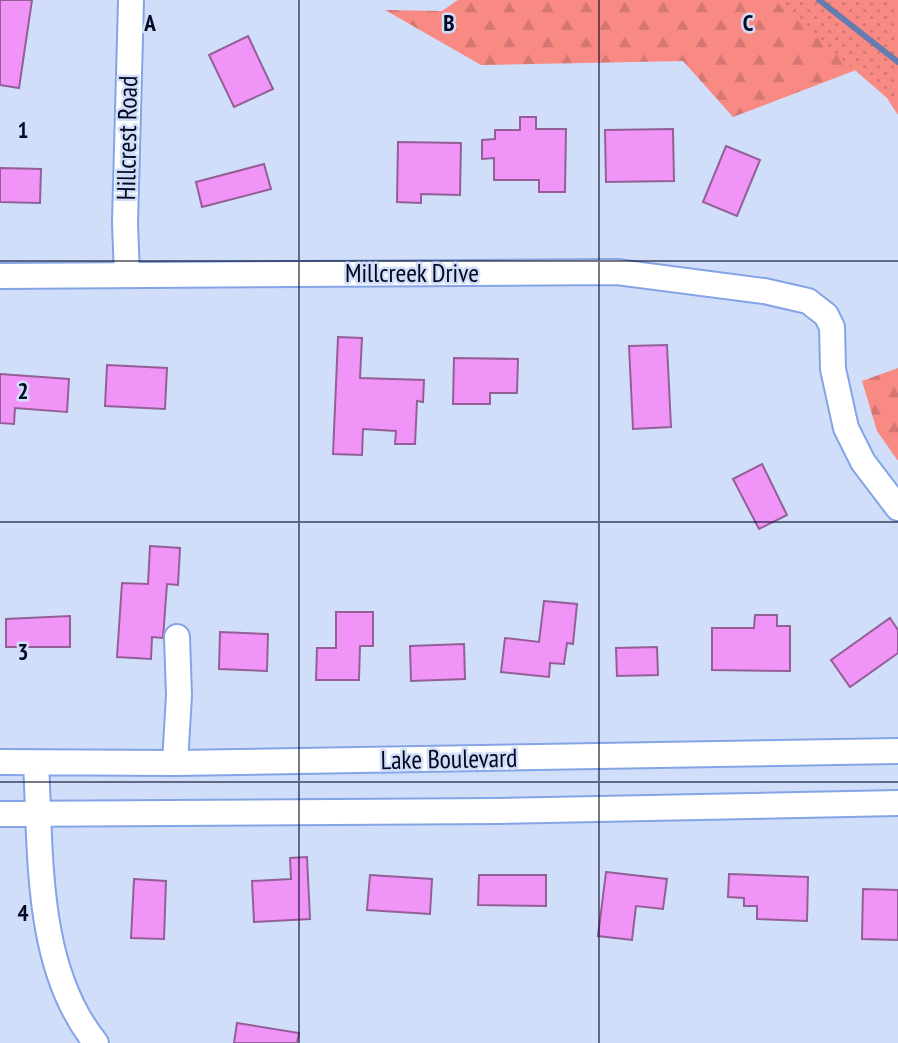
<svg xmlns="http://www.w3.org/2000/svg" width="898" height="1043" font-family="'PT Sans Narrow',sans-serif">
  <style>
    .forest { fill: url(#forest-firs) }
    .park { fill: url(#park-dots) }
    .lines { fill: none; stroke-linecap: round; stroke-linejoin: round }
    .stream { stroke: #657cb0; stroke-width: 6 }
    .building { fill: #f095f7; stroke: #945f97; stroke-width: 2 }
    .minor-casing { stroke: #84a4e6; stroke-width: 28 }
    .minor { stroke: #fff; stroke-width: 24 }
    .grid { fill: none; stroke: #030921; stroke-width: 2; stroke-opacity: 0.55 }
    .labels { text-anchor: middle; stroke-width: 5; stroke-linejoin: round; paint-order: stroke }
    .street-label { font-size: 26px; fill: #030921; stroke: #d0defa }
    .grid-label { font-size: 23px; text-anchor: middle; font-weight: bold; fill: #030921; stroke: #d0defa; stroke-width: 5; stroke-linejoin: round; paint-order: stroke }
  </style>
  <defs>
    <pattern id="forest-firs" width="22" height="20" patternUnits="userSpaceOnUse" patternTransform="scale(1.75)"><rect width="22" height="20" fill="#f98a83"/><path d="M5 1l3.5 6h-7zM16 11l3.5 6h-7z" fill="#d47671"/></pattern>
    <pattern id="park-dots" width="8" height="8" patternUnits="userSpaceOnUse" patternTransform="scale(1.75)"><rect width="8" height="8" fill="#f98a83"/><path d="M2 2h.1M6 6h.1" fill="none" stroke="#d47671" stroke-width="1.8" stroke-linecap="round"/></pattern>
  </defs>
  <rect width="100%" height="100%" fill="#d0defa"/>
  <path class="forest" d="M458,0H898L877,62L733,117L683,61L481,65L385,10L442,11Z
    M898,368V461L877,431L862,381Z"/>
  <path class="park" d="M774,0H898V115L887,98Z"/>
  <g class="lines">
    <path class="stream" d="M819,0L898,62"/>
  </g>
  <path class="building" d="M0,0H32L19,88L0,85Z
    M248,36L273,89L234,107L209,55Z
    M520,117H536V129H566L565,192H539V180H494V158L482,159V140L495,139V130H520Z
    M673,129L674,181L606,182L605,130Z
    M398,142L461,143L460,195L421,194V203L397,202Z
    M726,146L760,160L737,216L703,202Z
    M264,164L271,189L202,207L196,182Z
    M0,168L41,169L40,203L0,202Z
    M338,337L362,338L360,378L424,380L423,402L417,401L415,444H395L396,431L363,429L362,455L333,454Z
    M667,345L671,427L633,429L629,346Z
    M454,358L518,359L517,393H490V404H453Z
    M107,365L167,368L165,409L105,406Z
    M0,374L69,379L67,412L15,408L14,424L0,423Z
    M762,464L787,515L759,529L733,479Z
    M150,546L180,548L178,585L167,584L163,638L152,637L151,659L117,657L122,583L148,584Z
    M544,601L577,604L573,644L567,643L564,664L550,663L549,677L501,672L505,638L539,642Z
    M336,612H373V646H360L359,680H316L317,648H336Z
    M755,615H777V626H790V671L712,670V628H754Z
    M70,616V647H6V619Z
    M890,618L898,630V653L850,687L831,660Z
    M220,632L268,634L267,671L219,669Z
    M464,644L465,679L411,681L410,646Z
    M657,647L658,675L617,676L616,648Z
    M307,857L310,919L254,922L252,881L291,879L290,858Z
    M606,872L667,879L663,909L636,906L632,940L598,936Z
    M729,874L808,877L807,921L757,919V906H744V898L728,897Z
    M370,875L432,879L430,914L367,910Z
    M479,875H546V906L478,905Z
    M134,879L166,881L164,939L131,938Z
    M863,889L898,890V940L862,939Z
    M237,1023L299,1033L297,1043H234Z"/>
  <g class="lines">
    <defs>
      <path id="minor" d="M127,275L125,223L131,0
        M0,276L617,272L764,291L808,301L826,315L832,327L833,369L846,428L863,462L898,508
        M0,762L175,763L898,751
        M36,763C41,855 35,968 96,1043
        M175,763L179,695L177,637
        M0,814L498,811L898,803"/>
    </defs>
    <use href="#minor" class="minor-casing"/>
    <use href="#minor" class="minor"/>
  </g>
  <path class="grid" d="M299,0V1043M599,0V1043M0,261H898M0,522H898M0,782H898"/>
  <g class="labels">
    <g class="street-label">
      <text transform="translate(127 138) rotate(-89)" y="9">Hillcrest Road</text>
      <text x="412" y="282">Millcreek Drive</text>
      <text transform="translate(449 759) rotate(-1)" y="9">Lake Boulevard</text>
    </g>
  </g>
  <g class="grid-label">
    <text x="150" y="31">A</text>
    <text x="449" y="31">B</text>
    <text x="748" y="31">C</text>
    <text x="23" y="138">1</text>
    <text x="23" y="399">2</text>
    <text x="23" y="660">3</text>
    <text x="23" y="921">4</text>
  </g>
</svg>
